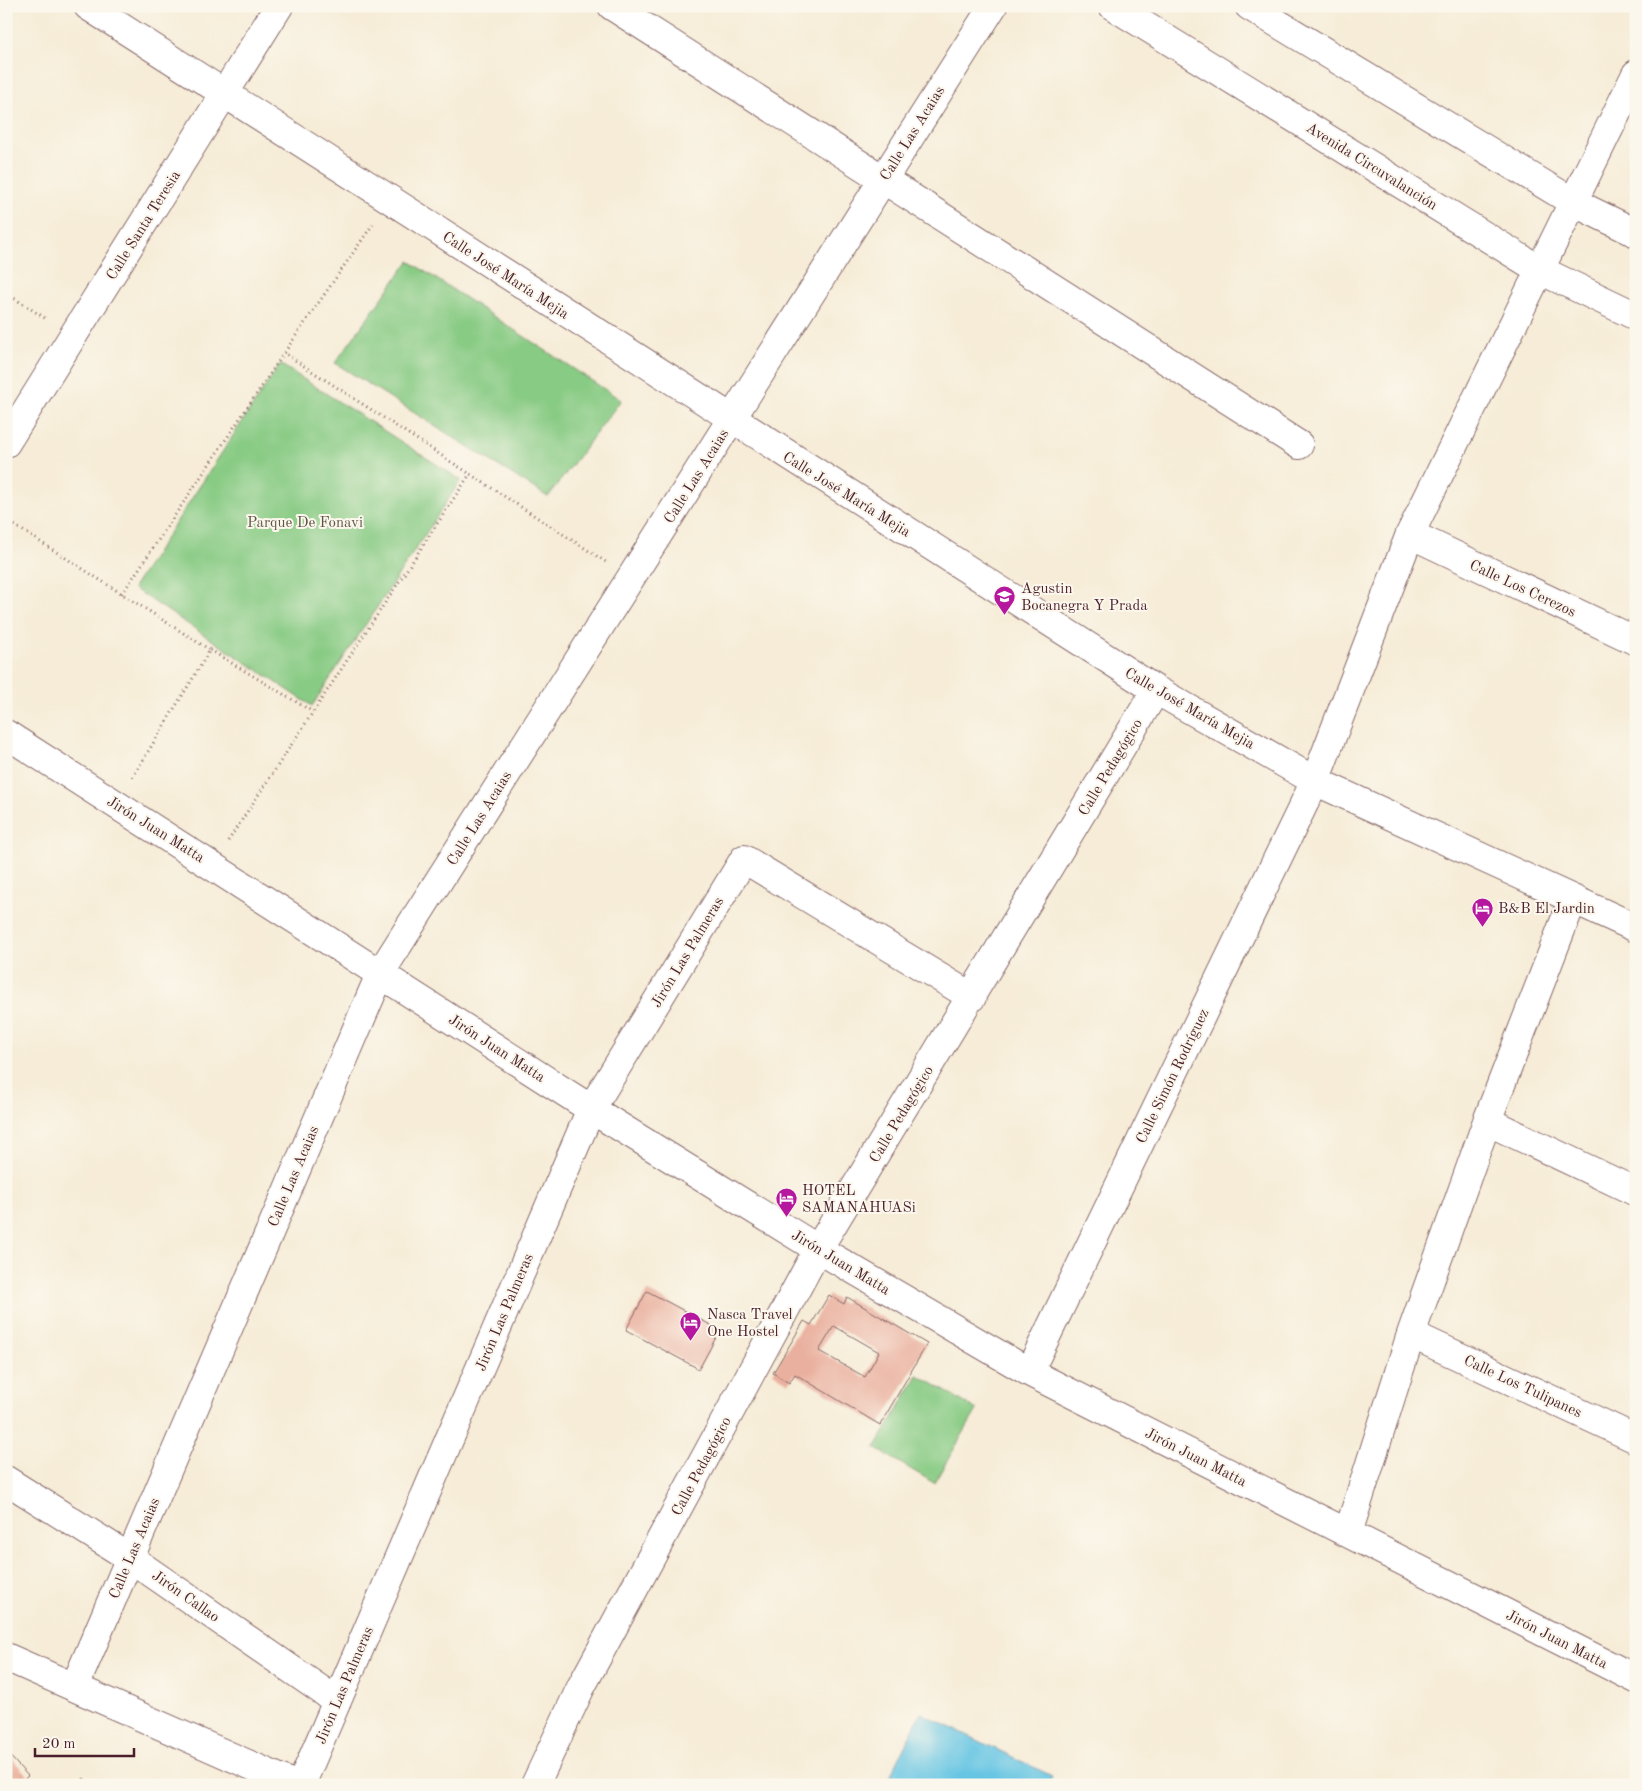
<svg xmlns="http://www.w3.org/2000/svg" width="1642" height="1791" font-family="'Old Standard TT',serif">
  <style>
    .green { fill: #88cb84; stroke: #697558 }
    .water { fill: #65c5e3; stroke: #587287 }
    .building { fill: #eab09f; fill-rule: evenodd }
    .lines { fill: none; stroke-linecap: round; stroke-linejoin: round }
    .street-casing { stroke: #866767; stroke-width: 30 }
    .secondary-casing { stroke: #866767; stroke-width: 30 }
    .path { stroke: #866767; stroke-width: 3; stroke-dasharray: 1 4; stroke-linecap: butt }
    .street { stroke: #fff; stroke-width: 28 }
    .secondary { stroke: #fff; stroke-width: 28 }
    .labels { text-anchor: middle; stroke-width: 4; stroke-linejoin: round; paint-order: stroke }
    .street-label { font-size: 15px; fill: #4a1f2b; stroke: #fbf7ec }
    .park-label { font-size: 15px; fill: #5d5346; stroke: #fbf7ec }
    .poi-label { font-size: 15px; fill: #4a1f2b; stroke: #fbf7ec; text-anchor: start }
  </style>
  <rect width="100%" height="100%" fill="#fbf7ec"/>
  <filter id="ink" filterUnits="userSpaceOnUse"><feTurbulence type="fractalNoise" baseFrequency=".02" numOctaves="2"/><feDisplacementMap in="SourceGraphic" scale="10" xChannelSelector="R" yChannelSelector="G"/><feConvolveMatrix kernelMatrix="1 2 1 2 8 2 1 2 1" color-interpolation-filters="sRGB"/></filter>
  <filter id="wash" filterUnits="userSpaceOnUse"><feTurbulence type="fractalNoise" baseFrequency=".0096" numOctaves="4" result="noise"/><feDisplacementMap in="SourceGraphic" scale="20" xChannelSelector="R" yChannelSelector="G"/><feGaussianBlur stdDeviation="1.12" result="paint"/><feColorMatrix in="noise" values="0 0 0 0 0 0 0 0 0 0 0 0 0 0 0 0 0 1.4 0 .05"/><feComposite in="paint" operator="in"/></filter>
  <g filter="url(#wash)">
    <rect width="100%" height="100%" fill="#f6ecd7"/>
    <path class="green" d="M409,261L621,400L548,497L335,363Z
      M280,364L461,480L312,706L133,588Z
      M918,1375L977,1410L934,1483L875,1448Z"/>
    <path class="water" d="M921,1713L1052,1776L1049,1785H886Z"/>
    <g id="blocks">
      <path class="building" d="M647,1291L720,1330L699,1369L626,1330Z
        M829,1295L844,1304L847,1297L927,1344L880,1425L795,1374L789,1383L773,1373L804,1321L811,1325ZM834,1326L879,1352L865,1377L819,1351Z
        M6,1752L28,1776L18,1785H6Z
        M84,1778L91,1785H76Z"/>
    </g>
  </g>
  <g filter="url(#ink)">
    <use href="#blocks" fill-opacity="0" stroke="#866767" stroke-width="1"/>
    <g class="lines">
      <defs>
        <path id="street" d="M88,6L1156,690L1315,781L1636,928
          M612,6L1299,445
          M6,443L279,6
          M1410,534L1636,641
          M6,734L591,1109L818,1249L1029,1372L1636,1679
          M1487,1121L1636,1192
          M1411,1334L1636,1439
          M1029,1372L1315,781L1410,534L1636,74
          M6,1480L130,1558L337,1701
          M1348,1533L1411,1334L1487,1121L1573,899
          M6,1657L295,1785
          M75,1686L381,972L993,6
          M301,1785L591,1109L744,859L972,997
          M535,1785L581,1687L818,1249L1156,690"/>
        <path id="secondary" d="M1113,6L1540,270L1636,316
          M1249,6L1573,202L1636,233"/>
      </defs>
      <use href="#street" class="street-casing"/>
      <use href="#secondary" class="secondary-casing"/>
      <path class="path" d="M373,224L284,353L470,474
        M6,293L48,320
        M6,520L210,650L132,778
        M122,594L284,353
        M210,650L313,712
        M228,841L470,474L606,562"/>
      <use href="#street" class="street"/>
      <use href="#secondary" class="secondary"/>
    </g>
  </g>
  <defs>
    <symbol id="school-pin" viewBox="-11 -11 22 30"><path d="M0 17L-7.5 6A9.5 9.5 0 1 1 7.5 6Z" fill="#b5179e" stroke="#fbf7ec"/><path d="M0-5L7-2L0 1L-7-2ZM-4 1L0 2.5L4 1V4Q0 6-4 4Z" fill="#fff"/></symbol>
    <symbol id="hotel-pin" viewBox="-11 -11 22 30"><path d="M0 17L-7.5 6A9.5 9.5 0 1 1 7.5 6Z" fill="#b5179e" stroke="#fbf7ec"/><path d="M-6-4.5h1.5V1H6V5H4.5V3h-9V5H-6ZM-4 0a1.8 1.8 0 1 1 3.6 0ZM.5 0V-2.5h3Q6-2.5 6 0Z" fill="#fff"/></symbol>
  </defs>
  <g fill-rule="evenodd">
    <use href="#school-pin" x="992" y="584" width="25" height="34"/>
    <use href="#hotel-pin" x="1470" y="896" width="25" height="34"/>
    <use href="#hotel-pin" x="774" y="1186" width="25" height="34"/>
    <use href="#hotel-pin" x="678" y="1310" width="25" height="34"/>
  </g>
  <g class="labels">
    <g class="street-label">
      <text transform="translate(912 133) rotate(-58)" y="5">Calle Las Acaias</text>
      <text transform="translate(1372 166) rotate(32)" y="5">Avenida Circuvalanción</text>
      <text transform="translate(143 225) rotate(-58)" y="5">Calle Santa Teresia</text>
      <text transform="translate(506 275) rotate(33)" y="5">Calle José María Mejia</text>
      <text transform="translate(696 476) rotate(-58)" y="5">Calle Las Acaias</text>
      <text transform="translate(847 494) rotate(32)" y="5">Calle José María Mejia</text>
      <text transform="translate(1523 588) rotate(25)" y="5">Calle Los Cerezos</text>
      <text transform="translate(1190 708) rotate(30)" y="5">Calle José María Mejia</text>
      <text transform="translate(1110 767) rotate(-59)" y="5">Calle Pedagógico</text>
      <text transform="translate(479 818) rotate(-58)" y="5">Calle Las Acaias</text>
      <text transform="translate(156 829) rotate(32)" y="5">Jirón Juan Matta</text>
      <text transform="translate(687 952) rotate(-59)" y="5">Jirón Las Palmeras</text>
      <text transform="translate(497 1048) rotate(33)" y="5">Jirón Juan Matta</text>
      <text transform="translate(1172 1076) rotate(-64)" y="5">Calle Simón Rodríguez</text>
      <text transform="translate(901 1114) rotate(-59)" y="5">Calle Pedagógico</text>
      <text transform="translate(293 1176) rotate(-67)" y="5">Calle Las Acaias</text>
      <text transform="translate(841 1262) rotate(31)" y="5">Jirón Juan Matta</text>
      <text transform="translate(504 1312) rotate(-67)" y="5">Jirón Las Palmeras</text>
      <text transform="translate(1523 1386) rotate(25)" y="5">Calle Los Tulipanes</text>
      <text transform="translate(1196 1457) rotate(27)" y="5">Jirón Juan Matta</text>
      <text transform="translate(701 1466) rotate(-62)" y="5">Calle Pedagógico</text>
      <text transform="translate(134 1548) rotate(-67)" y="5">Calle Las Acaias</text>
      <text transform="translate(186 1596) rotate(35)" y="5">Jirón Callao</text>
      <text transform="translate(1557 1639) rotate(27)" y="5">Jirón Juan Matta</text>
      <text transform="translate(344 1685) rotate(-67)" y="5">Jirón Las Palmeras</text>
    </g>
    <g class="park-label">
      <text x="305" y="527">Parque De Fonavi</text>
    </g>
    <g class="poi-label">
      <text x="1021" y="593">Agustin<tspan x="1021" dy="17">Bocanegra Y Prada</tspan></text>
      <text x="1498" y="913">B&amp;B El Jardin</text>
      <text x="802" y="1195">HOTEL<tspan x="802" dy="17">SAMANAHUASi</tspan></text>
      <text x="707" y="1319">Nasca Travel<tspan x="707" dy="17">One Hostel</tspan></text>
    </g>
  </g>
  <rect width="1642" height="1791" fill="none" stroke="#fbf7ec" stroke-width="25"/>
  <path d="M35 1748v8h99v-8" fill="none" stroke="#4a1f2b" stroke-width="2.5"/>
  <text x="42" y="1748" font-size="15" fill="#4a1f2b" stroke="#fbf7ec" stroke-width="4" paint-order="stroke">20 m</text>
</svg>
